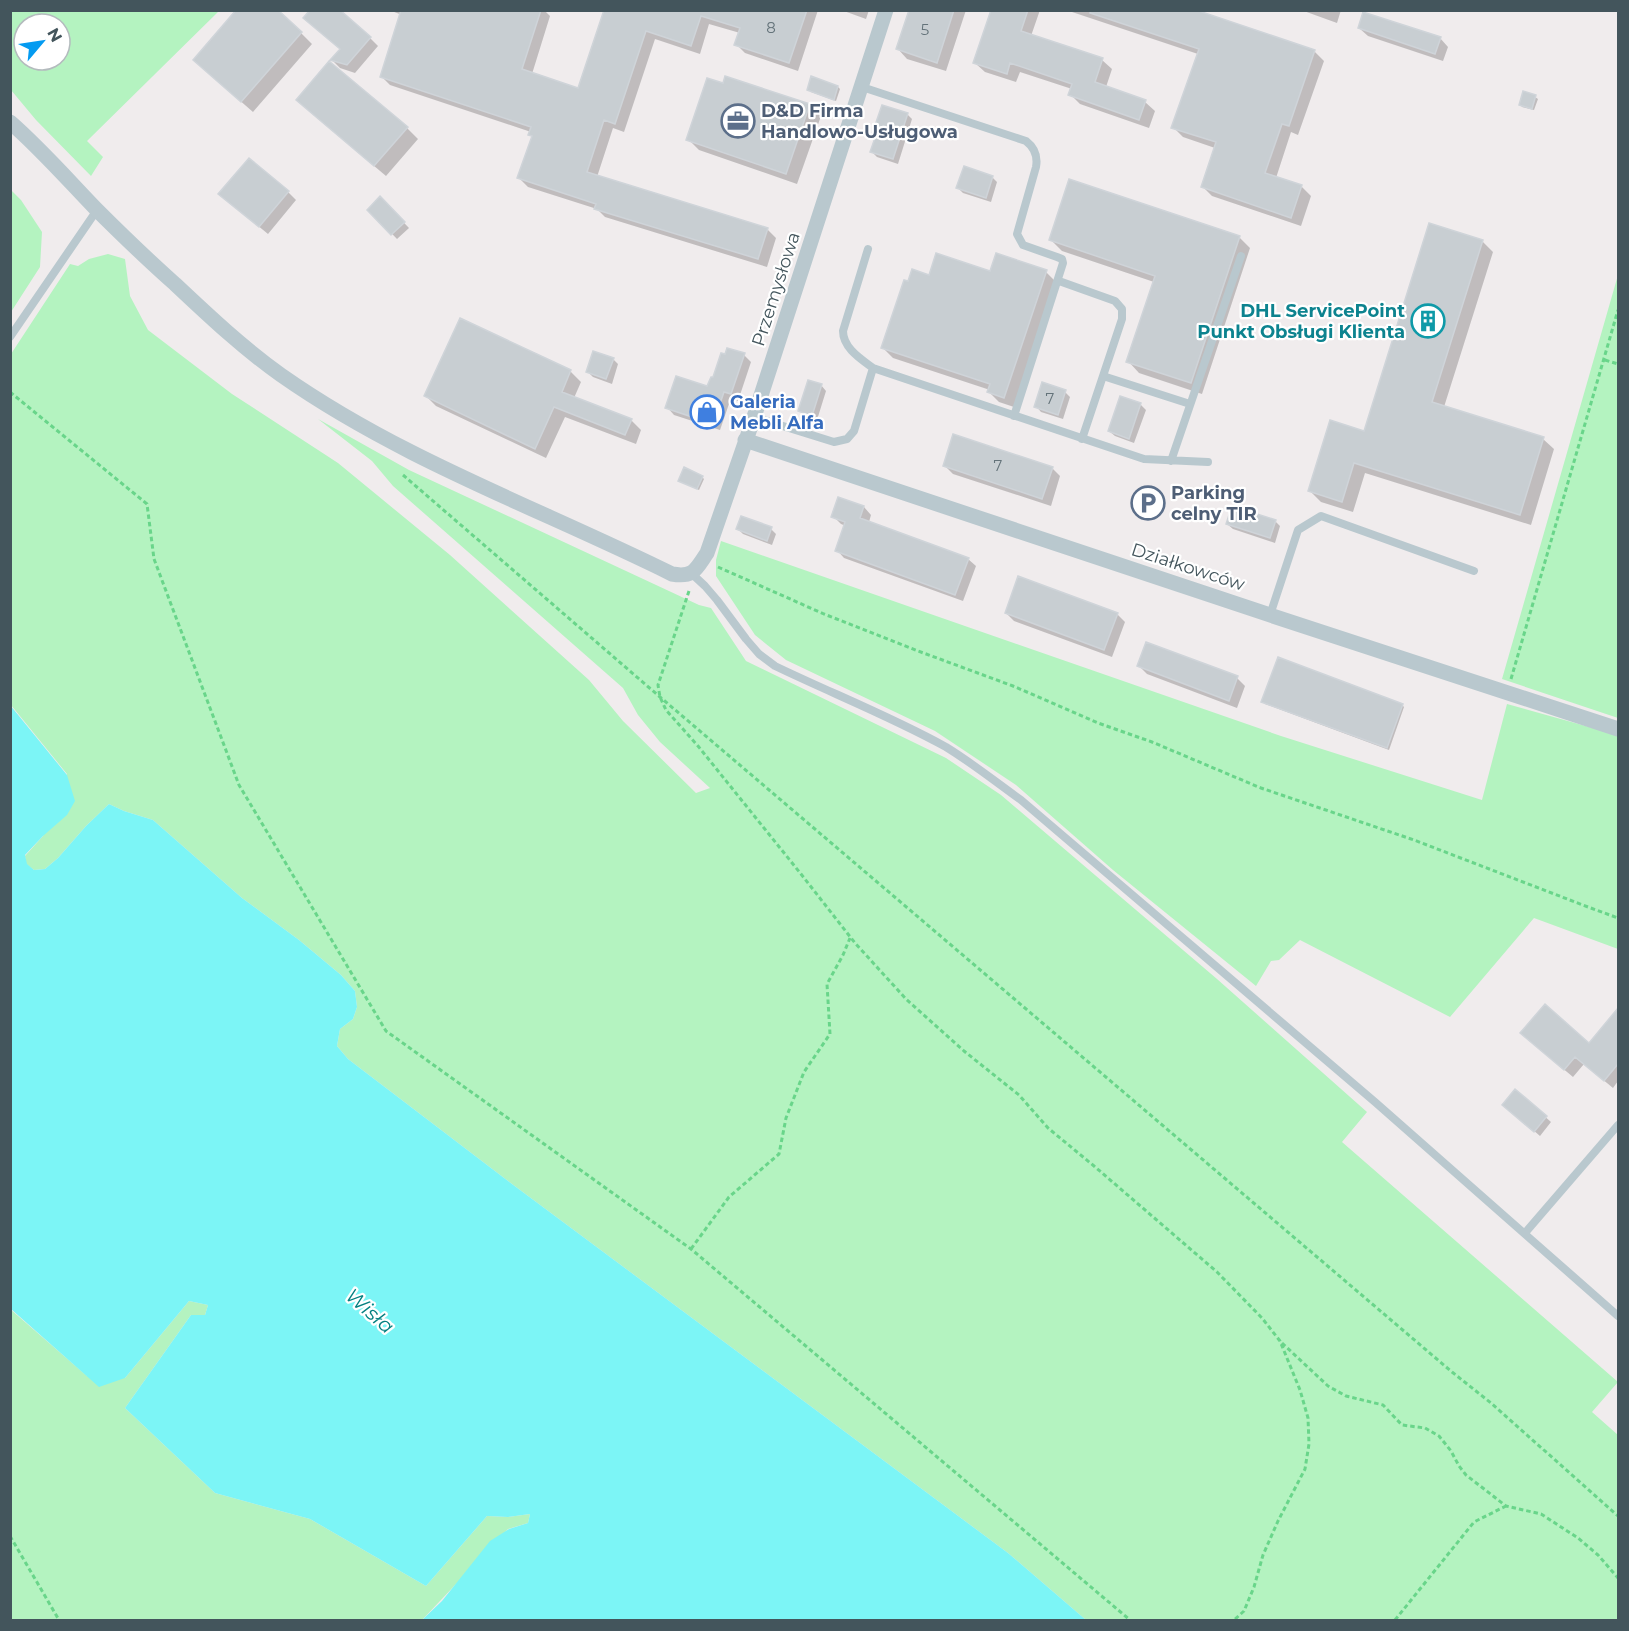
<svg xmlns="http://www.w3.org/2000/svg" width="1629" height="1631" font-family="Montserrat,sans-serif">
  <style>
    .green { fill: #b4f3c0; fill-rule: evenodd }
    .water { fill: #7cf5f6 }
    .shadow { fill: #0003 }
    .building { fill: #c8ced2; stroke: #cfd4d9; stroke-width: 1.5 }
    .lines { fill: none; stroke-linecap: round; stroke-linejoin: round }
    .path { stroke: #69d58a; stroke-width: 3; stroke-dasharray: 4.5 3; stroke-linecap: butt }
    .lane { stroke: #b9c8ce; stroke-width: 8 }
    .street { stroke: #b9c8ce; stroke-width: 15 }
    .labels { text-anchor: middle; stroke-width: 4.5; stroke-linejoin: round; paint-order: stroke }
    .number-label { font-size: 15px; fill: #64737a }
    .service-label { font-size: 18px; font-weight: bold; fill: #4e5e75; stroke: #fff; text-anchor: start }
    .street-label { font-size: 18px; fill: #43555c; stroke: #fff }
    .culture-label { font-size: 18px; font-weight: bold; fill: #0d838f; stroke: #fff; text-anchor: end }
    .shop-label { font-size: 18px; font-weight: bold; fill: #366cbe; stroke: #fff; text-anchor: start }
    .water-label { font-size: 20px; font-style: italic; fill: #058081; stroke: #fff }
  </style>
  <rect width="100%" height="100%" fill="#f0eced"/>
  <path class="green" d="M10,11L11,10L219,11L87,141L103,157L91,176L36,120L11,90ZM24,24H60V60H24Z
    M11,190L21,200L42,232L40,267L11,312Z
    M108,254L125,259L130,296L148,330L232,394L338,463L450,555L589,680L623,721L696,793L710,788L660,742L638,715L623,688L393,486L372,461L318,419L409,470L699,605L711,608L746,661L946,758L1001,795L1217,979L1367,1112L1342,1142L1618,1382L1592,1412L1618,1435V1620H1086L1008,1553L516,1187L348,1059L337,1046L340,1029L353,1019L357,1007L355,991L341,975L299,940L242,898L153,820L124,811L109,804L86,826L58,858L45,869L34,870L26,864L25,856L43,836L67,774L11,705V354L70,264L78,266L89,259Z
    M1618,275V718L1502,679Z
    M721,541L1281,736L1482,800L1507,704L1618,735V949L1534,918L1450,1017L1300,940L1279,960L1271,961L1256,986L1113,870L1016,785L935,731L786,660L755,635L716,576V560Z
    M189,1301L208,1305L205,1315H191L125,1408L215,1493L310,1519L426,1586L487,1516L508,1517L530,1514L528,1523L508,1529L422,1620H11L10,1309L87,1376L125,1378Z"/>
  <path class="water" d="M10,705L67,775L75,801L67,815L43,836L25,855L27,864L34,870L45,869L58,858L86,826L109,804L124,811L153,820L242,898L299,940L341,975L355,991L357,1007L353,1019L340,1029L337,1046L348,1059L516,1187L1008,1553L1086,1620H422L442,1601L490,1541L509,1529L528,1523L530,1514L508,1517L487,1516L426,1586L310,1519L215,1493L125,1408L191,1315H205L208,1305L189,1301L125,1378L99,1387L11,1309Z"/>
  <path class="shadow" d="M389,10H544L550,16L532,74L579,90L605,10H818L798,71L745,53L736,44L740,33L709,24L700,54L655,39L624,132L613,128L597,177L767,229L776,238L767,267L605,217L597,209L528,187L519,178L533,137L530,134L531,132L390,85L381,76L402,15Z
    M841,10H869L866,19Z
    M910,10H966L946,71L907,59L898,49Z
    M992,10H1040L1031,36L1102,60L1112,69L1106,87L1145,102L1155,111L1149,128L1080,104L1070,94L1072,89L1020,72L1016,82L985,72L975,63Z
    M1066,10H1191L1314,51L1324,61L1298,135L1291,132L1276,178L1301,186L1311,196L1301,226L1212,196L1203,187L1215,148L1183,137L1173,127L1198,54Z
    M1301,10H1341L1337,23Z
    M1359,28L1440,38L1448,47L1443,61L1368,36Z
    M301,33L312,44L253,112L206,71Z
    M370,38L378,46L355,73L340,68L332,60Z
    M838,87L840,89L836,101L811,92L809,90Z
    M1535,97L1538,99L1534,110L1522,107L1520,104Z
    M810,105L821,116L797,184L699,150L688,139Z
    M309,111L407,128L418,139L386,176Z
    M907,114L912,119L898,164L877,157L872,152L877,137L874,134Z
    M992,177L997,182L991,202L963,193L958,188Z
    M288,192L296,200L268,234L229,202Z
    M380,198L409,228L397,239L369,210Z
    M1239,237L1250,248L1202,394L1139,373L1128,361L1154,282L1062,251L1051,240Z
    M1482,241L1493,252L1444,407L1543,439L1554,449L1531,525L1365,473L1353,512L1321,502L1310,491L1365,433Z
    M1046,272L1056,282L1014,407L999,402L989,392L990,390L893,358L883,348L991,273Z
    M461,320L571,372L581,382L574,398L631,420L641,430L636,444L565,417L546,458L436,406L426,396Z
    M744,355L751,362L738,401L731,398L720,430L674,415L667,407L708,388Z
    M613,359L618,364L612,384L593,377L588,372Z
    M821,385L826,391L817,420L805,416L800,411Z
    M1065,392L1070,397L1063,419L1041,412L1036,406Z
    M1121,398L1141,405L1146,410L1134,443L1115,436L1109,431Z
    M944,465L1052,468L1060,476L1051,506L953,474Z
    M702,477L704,479L699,490L682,482Z
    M839,499L864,507L871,515L869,522L968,559L976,566L963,601L844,558L837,550L846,526L841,524L833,516Z
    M1275,521L1280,526L1275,543L1233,529L1227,524Z
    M738,529H771L776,534L772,545L743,534Z
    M1006,613L1117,614L1125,622L1112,657L1014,621Z
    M1139,666L1237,678L1245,686L1237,708L1147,674Z
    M1263,701L1402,705L1404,707L1389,750L1265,704Z
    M1618,1011V1081L1613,1088L1584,1064L1573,1077L1530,1041L1589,1045Z
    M1516,1091L1551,1122L1540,1136L1510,1110Z"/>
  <path class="building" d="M236,10H278L302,32L241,102L193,60Z
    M310,10H340L371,37L347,65L330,60L340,49L303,18Z
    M401,10H541L522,69L578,88L604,10H807L789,63L734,45L740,28L701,16L691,46L646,31L615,124L604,120L587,172L768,228L758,259L594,209L596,204L517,178L532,136L528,135L531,127L380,77Z
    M909,10H954L937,63L896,49Z
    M991,10H1028L1021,31L1103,58L1095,82L1146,100L1139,120L1068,95L1072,84L1010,63L1007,74L973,63Z
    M1091,10H1196L1315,50L1289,126L1282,124L1265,173L1302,185L1291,218L1201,187L1216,142L1171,128L1199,49L1090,13Z
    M1363,12L1441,37L1435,54L1358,28Z
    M329,61L408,127L374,166L296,100Z
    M725,76L810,104L786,174L686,140L707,78L723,83Z
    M811,76L838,86L834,100L807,90Z
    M1523,91L1536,95L1532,109L1519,105Z
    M882,105L908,113L893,159L870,152L876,135L872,134Z
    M249,158L289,191L259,227L218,194Z
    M964,166L993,176L986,198L956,188Z
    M1069,179L1240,236L1191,383L1126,362L1155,276L1049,240Z
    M380,196L405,222L391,235L367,210Z
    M1429,223L1483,240L1432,402L1544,437L1520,515L1354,463L1342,502L1308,491L1330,420L1364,431Z
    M936,253L990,271L996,253L1047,270L1004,398L987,392L990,384L881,348L904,280L908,281L912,269L929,275Z
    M460,318L571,370L562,392L632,419L625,435L554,407L535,449L424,396Z
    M727,348L745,353L731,394L724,392L713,424L665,408L676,376L707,386L711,377H713L721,353L725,354Z
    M593,351L614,358L606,379L586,372Z
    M808,380L822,384L812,416L798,411Z
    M1042,382L1066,390L1058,415L1034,407Z
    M1120,396L1141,403L1129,439L1108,431Z
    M953,434L1053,467L1042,499L943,466Z
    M684,467L703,476L697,489L678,481Z
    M838,497L864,506L860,518L969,558L955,595L835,551L845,522L831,517Z
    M1232,506L1276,520L1270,538L1226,524Z
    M741,516L772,527L767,541L736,529Z
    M1018,576L1118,613L1104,650L1005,613Z
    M1146,642L1238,676L1229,701L1137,666Z
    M1278,657L1403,704L1387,748L1261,702Z
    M1545,1004L1589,1043L1618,1008V1064L1604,1081L1575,1057L1564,1070L1520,1033Z
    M1515,1089L1547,1116L1534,1132L1502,1105Z"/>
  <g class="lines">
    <path class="path" d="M1605,360L1618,364
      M10,392L147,504L154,559L239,785L386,1031L691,1249L1130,1620
      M403,475L660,697L1452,1372L1491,1403L1618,1516
      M718,567L824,614L918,651L1013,686L1098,723L1152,742L1261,788L1414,840L1588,907L1618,918
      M689,591L658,685L660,697L666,710L698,746L801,874L855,943L906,999L964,1051L1019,1095L1048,1128L1094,1166L1217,1272L1262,1318L1280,1341L1300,1390L1308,1418L1309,1444L1305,1469L1278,1521L1263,1555L1254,1587L1244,1611L1234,1620
      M1511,679L1618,310
      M691,1249L729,1197L779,1154L786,1118L804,1072L830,1034L827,984L843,955L850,938
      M1282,1343L1328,1386L1346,1396L1383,1405L1402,1425L1425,1428L1439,1436L1451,1451L1459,1466L1466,1475L1506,1506L1541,1514L1578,1538L1598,1555L1618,1578
      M10,1536L59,1620
      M1395,1620L1474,1522L1506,1506"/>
    <path class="lane" d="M862,87L1026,141C1035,148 1038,156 1036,167L1017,234L1023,245L1057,257L1062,259L1063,263L1014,416
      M868,249L843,331C843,348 861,359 873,368
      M1059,281L1115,301L1122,309V319L1082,439
      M10,337L97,210
      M1103,376L1190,404
      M754,417L834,442L847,439L854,431L873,368L1144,459L1208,462
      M1171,461L1241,256
      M691,573L705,586L717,600L746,639L759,654L775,666C831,693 892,717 946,747C972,763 996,782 1021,800L1375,1102L1618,1316
      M1270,615L1298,530L1321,516L1474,571
      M1525,1233L1618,1125"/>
    <path class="street" d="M10,122C41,149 68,180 96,209C122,235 148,260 175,284C209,316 243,348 281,375C402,460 541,509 672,574C694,578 696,569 707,553L754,417L886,10
      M745,440L1270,615L1618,729"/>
  </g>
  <defs>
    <symbol id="office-ring" viewBox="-11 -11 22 22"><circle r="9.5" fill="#fff" stroke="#5c6f8a" stroke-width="1.5"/><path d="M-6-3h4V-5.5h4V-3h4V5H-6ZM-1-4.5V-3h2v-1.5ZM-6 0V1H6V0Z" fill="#5c6f8a"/></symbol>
    <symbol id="building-ring" viewBox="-11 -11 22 22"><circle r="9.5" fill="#fff" stroke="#0f9aa8" stroke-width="1.5"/><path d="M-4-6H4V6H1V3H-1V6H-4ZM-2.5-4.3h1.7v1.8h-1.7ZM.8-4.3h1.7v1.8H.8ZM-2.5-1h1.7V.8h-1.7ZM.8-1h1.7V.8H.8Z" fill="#0f9aa8"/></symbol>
    <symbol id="shop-ring" viewBox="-11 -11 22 22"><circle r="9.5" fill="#fff" stroke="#3f7fe0" stroke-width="1.5"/><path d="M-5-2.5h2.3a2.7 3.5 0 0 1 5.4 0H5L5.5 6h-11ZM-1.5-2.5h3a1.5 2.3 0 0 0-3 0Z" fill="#3f7fe0"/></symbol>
    <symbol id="parking-ring" viewBox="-11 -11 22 22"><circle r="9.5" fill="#fff" stroke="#5c6f8a" stroke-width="1.5"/><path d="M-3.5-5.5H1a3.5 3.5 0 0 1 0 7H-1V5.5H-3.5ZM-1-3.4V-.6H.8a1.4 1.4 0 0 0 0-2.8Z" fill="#5c6f8a"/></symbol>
  </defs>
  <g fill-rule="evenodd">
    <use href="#office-ring" x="719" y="102" width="38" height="38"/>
    <use href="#building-ring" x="1409" y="302" width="38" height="38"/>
    <use href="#shop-ring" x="688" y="393" width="38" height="38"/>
    <use href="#parking-ring" x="1129" y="484" width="38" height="38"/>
  </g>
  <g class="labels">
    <g class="number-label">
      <text x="771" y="33">8</text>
      <text x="925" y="35">5</text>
      <text x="1050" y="404">7</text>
      <text x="998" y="471">7</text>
    </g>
    <g class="service-label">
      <text x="761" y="117">D&amp;D Firma<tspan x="761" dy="21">Handlowo-Usługowa</tspan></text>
      <text x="1171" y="499">Parking<tspan x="1171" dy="21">celny TIR</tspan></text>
    </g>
    <g class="street-label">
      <text transform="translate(776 289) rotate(-72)" y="6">Przemysłowa</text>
      <text transform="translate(1188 567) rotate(18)" y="6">Działkowców</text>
    </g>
    <g class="culture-label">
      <text x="1405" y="317">DHL ServicePoint<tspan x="1405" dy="21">Punkt Obsługi Klienta</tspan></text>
    </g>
    <g class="shop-label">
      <text x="730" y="408">Galeria<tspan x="730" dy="21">Mebli Alfa</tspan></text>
    </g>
    <g class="water-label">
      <text transform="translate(370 1311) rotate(41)" y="7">Wisła</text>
    </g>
  </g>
  <rect width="1629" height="1631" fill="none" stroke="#43555c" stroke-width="24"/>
  <g transform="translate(42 42) rotate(61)"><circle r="28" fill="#ffffff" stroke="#b4bbbe" stroke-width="1.5"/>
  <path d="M0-4.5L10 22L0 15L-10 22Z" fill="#049bf1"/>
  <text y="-9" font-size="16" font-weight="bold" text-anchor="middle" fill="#43555c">N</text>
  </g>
</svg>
